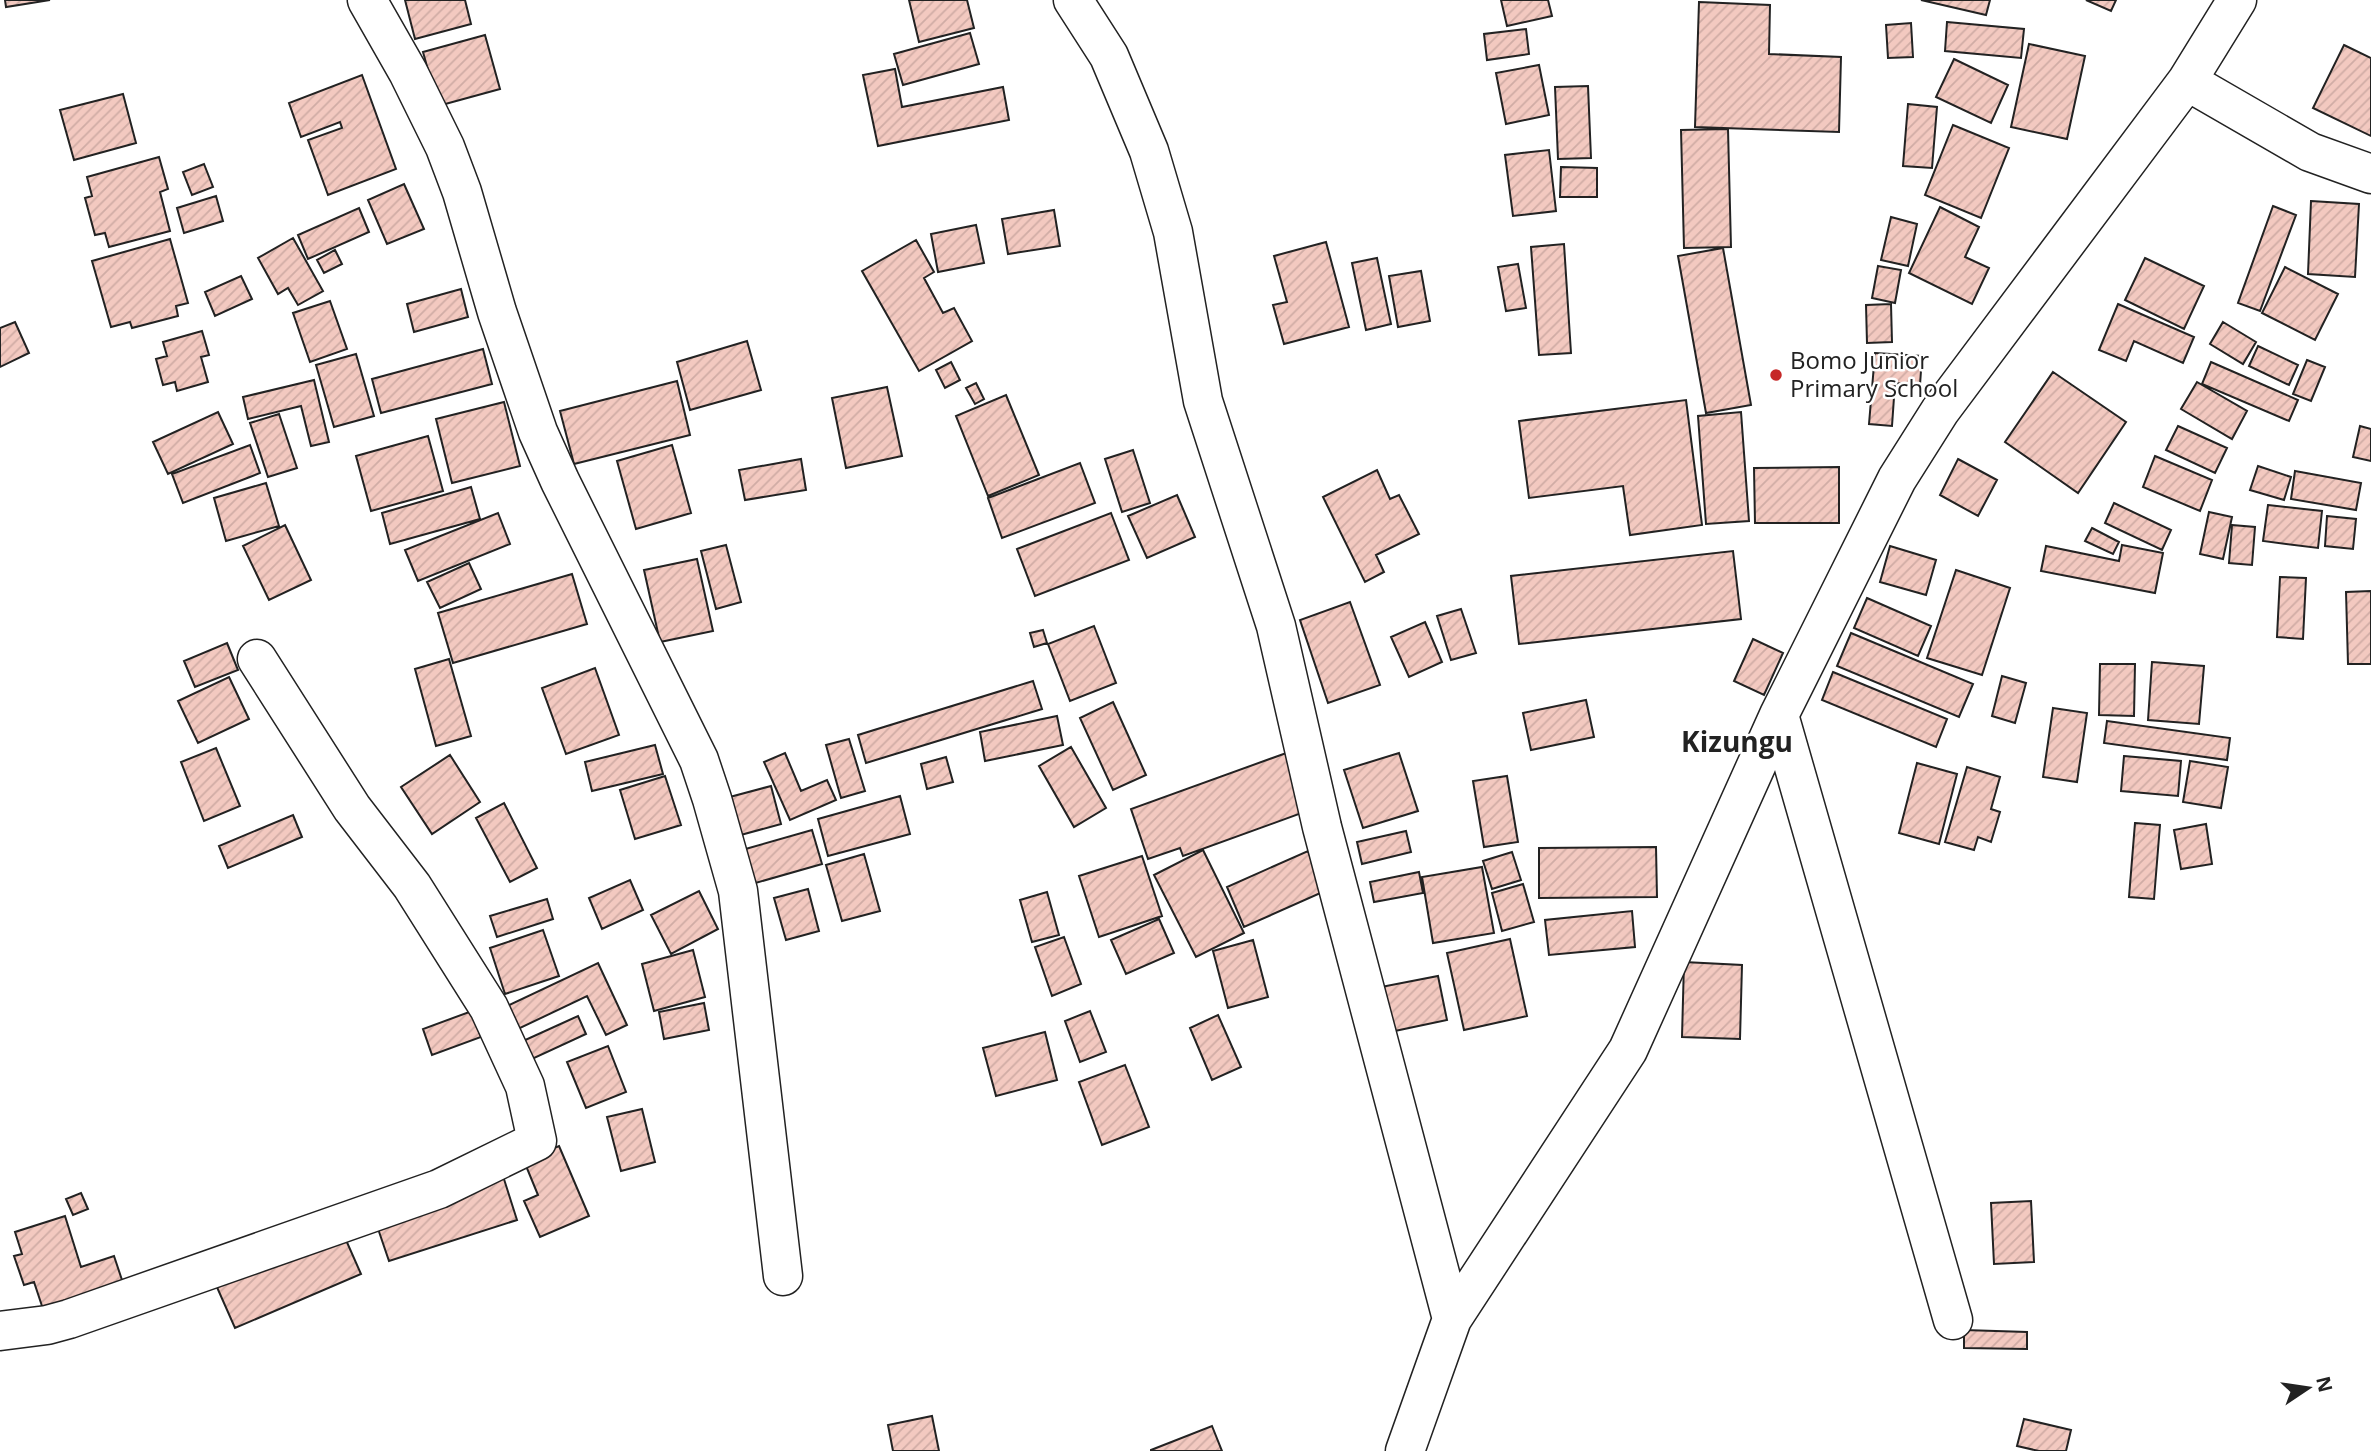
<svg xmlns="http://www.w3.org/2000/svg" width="2371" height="1451" font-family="'Open Sans',sans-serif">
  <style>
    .building { fill: url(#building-hatch); stroke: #222; stroke-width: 2 }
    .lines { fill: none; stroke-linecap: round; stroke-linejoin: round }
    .minor-casing { stroke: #222; stroke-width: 41 }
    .minor { stroke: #fff; stroke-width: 38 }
    .poi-dot { fill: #c62828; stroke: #fff; stroke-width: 2.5 }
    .labels { text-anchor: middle; stroke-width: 5; stroke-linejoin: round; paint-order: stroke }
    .poi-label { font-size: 24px; fill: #222; stroke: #fff; text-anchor: start }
    .quarter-label { font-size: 28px; font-weight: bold; fill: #222; stroke: #fff }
  </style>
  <defs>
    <pattern id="building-hatch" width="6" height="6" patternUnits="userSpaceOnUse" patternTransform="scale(1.75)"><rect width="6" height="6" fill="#f3c9c0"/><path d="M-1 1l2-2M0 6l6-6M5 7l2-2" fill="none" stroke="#d0aca5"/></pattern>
  </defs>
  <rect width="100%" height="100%" fill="#fff"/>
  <path class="building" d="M5,0H50L6,7Z
    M405,0H465L471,24L415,39Z
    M909,0H967L974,28L919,42Z
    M1501,0H1548L1552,16L1507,26Z
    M1921,0H1990L1986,15Z
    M2086,0H2116L2111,11Z
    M1699,2L1770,5L1769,54L1841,57L1839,132L1695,127Z
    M1947,22L2024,29L2021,58L1945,51Z
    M1911,23L1913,57L1888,58L1886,25Z
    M1526,29L1529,54L1487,60L1484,34Z
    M970,33L979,64L903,85L894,54Z
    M485,35L500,89L438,106L423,52Z
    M2029,44L2085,56L2067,139L2011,127Z
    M2344,45L2371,58V136L2313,108Z
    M1954,59L2008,85L1991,123L1936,97Z
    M1539,65L1549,115L1506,124L1496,73Z
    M895,69L902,107L1003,87L1009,120L878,146L863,75Z
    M362,75L396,169L328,195L308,140L342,128L340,122L301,137L289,103Z
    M1588,86L1591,158L1558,159L1555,87Z
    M123,94L136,143L74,160L60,110Z
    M1908,104L1937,107L1932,168L1903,166Z
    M1953,125L2009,148L1981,218L1925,195Z
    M1728,129L1731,247L1684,248L1681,130Z
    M1549,150L1556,211L1513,216L1505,155Z
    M159,157L168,189L160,192L170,231L109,247L105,233L95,235L85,198L92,196L87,177Z
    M204,164L213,187L192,195L183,172Z
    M1561,167L1597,168V197H1560Z
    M404,184L424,229L387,244L368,200Z
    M216,196L223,221L184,233L177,208Z
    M2311,201L2359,204L2355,277L2308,274Z
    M2273,206L2296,215L2260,311L2238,303Z
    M1940,207L1979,227L1965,257L1989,268L1972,304L1909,273Z
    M359,208L369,232L308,259L298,235Z
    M1054,210L1060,246L1008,254L1002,219Z
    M1891,217L1917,224L1908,266L1881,260Z
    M976,225L984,263L938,272L931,234Z
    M293,238L323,291L298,305L288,288L278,294L258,258Z
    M170,239L188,303L176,306L178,316L132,328L130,322L111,327L92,261Z
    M916,240L934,272L924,278L943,313L954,308L972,341L919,371L862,271Z
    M1326,242L1349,327L1284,344L1273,305L1287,302L1274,256Z
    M1564,244L1571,353L1539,355L1531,247Z
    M1723,248L1751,405L1706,413L1678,256Z
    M335,250L342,264L324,273L317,260Z
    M1377,258L1391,324L1366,330L1352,263Z
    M2145,258L2204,286L2184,329L2125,300Z
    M1518,264L1526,308L1506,311L1498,267Z
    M1878,266L1901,270L1895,303L1872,298Z
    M2285,267L2338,294L2315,340L2262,313Z
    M1421,271L1430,321L1398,327L1389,276Z
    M241,276L252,299L215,316L205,292Z
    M461,289L468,317L414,332L407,304Z
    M330,301L347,349L310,362L293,313Z
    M1891,304L1892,342L1867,343L1866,305Z
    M2118,304L2194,337L2183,363L2134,341L2126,361L2099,350Z
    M15,322L29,353L0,367V328Z
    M2223,322L2256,342L2243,364L2210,344Z
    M202,331L209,355L201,357L208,382L177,391L175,382L163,385L156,359L167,356L163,342Z
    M747,341L761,390L690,410L677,362Z
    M2258,346L2298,365L2289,385L2249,366Z
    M483,349L492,384L381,413L372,379Z
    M1875,353L1922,356L1920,385L1895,383L1892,426L1869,424Z
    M356,354L374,416L334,427L316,365Z
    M2307,360L2325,367L2311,401L2293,394Z
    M951,362L960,380L945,388L936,370Z
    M2211,362L2298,400L2289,421L2202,384Z
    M2053,372L2126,422L2078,493L2005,442Z
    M314,380L329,442L311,446L301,406L248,419L243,397Z
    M677,381L690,435L574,464L560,411Z
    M2197,382L2247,411L2232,439L2181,409Z
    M976,383L984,399L975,404L966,388Z
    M887,387L902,456L846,468L832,398Z
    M1006,395L1039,475L988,496L956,416Z
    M1686,400L1702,525L1630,535L1623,486L1529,498L1519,421Z
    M504,402L520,466L452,483L436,419Z
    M218,412L233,444L168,474L153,442Z
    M1741,412L1749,521L1706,524L1698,416Z
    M279,414L297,468L268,477L250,423Z
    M2178,426L2227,448L2215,473L2166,450Z
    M2360,426L2371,429V461L2353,457Z
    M428,436L443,491L371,511L356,456Z
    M250,445L260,473L183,503L172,474Z
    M672,445L691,513L636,529L617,461Z
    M1133,450L1150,503L1122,512L1105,459Z
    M2155,456L2212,480L2200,511L2143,487Z
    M801,459L806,490L745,500L739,470Z
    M1958,459L1997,480L1978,516L1940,495Z
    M1080,463L1095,503L1002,538L988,498Z
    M2258,466L2291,477L2284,500L2250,490Z
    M1839,467V523H1755L1754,468Z
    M1377,470L1390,499L1399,495L1419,534L1376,555L1384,572L1365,582L1323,497Z
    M2295,471L2361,483L2356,510L2291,499Z
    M266,483L279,526L226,541L214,498Z
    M471,487L480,519L390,544L382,513Z
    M1177,495L1195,537L1147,558L1128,516Z
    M2114,503L2171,530L2162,550L2105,523Z
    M2268,505L2322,511L2318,548L2263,541Z
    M2209,512L2232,517L2223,559L2200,554Z
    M498,513L510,544L418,581L405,550Z
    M1111,513L1129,560L1035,596L1017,549Z
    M2327,516L2356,519L2353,549L2325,546Z
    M285,525L311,580L269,600L243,546Z
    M2232,525L2255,527L2252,565L2229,563Z
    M2092,528L2119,542L2113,554L2085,541Z
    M726,545L741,602L716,609L701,551Z
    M2122,545L2163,553L2155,593L2041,571L2046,546L2119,561Z
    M1890,546L1936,560L1926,595L1880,582Z
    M1733,551L1741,619L1519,644L1511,576Z
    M697,559L713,631L660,642L644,570Z
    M469,563L481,589L440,608L427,582Z
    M1956,570L2010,588L1982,675L1927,658Z
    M572,574L587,624L453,663L438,613Z
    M2280,577L2306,578L2303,639L2277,637Z
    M2371,591V664H2348L2346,592Z
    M1867,598L1931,626L1918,656L1854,628Z
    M1350,602L1380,685L1328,703L1300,620Z
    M1461,609L1476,653L1451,660L1437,616Z
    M1425,622L1442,662L1409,677L1391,637Z
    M1094,626L1116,683L1070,701L1048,644Z
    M1043,630L1047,643L1034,647L1030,633Z
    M1851,633L1973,684L1959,717L1837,666Z
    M1753,639L1783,653L1764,695L1734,681Z
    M227,643L238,670L195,687L184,661Z
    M449,659L471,736L436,746L415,669Z
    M2152,662L2204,666L2199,724L2148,720Z
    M2100,664H2135L2134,716L2099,715Z
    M595,668L619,735L566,754L542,688Z
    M1833,672L1947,719L1936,747L1822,700Z
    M2002,676L2026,683L2015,723L1992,716Z
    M229,677L249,719L198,743L178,701Z
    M1033,681L1042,709L866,763L858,735Z
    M1586,700L1594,737L1531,750L1523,713Z
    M1113,702L1146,775L1113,790L1080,718Z
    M2053,708L2087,713L2077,782L2043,777Z
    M1057,716L1063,745L985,761L980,732Z
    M2107,721L2230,738L2227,760L2104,743Z
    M849,739L865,791L841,798L826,745Z
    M655,745L663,774L592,791L585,762Z
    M1071,747L1106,808L1074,827L1039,766Z
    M216,748L240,806L204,821L181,762Z
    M1289,752L1310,810L1183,856L1180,848L1148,859L1131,809Z
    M785,753L801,791L827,780L836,800L790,820L764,762Z
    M1399,753L1418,811L1363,828L1344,770Z
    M450,755L480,802L432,834L401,787Z
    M2124,756L2181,761L2178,796L2121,791Z
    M946,757L953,782L927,789L921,764Z
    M2190,761L2228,767L2221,808L2183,802Z
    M1917,763L1957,774L1939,844L1899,833Z
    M1967,767L2000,777L1991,809L2000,812L1991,842L1978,837L1974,850L1945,842Z
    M665,776L681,825L635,839L620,790Z
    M1507,776L1518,842L1484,847L1473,781Z
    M771,786L781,824L737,836L726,798Z
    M900,796L910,834L828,856L818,819Z
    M504,803L537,868L510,882L476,818Z
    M293,815L302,837L228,868L219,846Z
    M2135,823L2160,825L2154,899L2129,897Z
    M2206,824L2212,864L2181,869L2174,830Z
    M812,830L822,864L752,884L742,850Z
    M1406,831L1411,852L1362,864L1357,842Z
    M1656,847L1657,897L1539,898V848Z
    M1203,850L1244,933L1196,957L1154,875Z
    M1308,851L1325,891L1244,927L1227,887Z
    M1512,852L1521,880L1492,889L1483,861Z
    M864,854L880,911L842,921L826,865Z
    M1142,856L1162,916L1099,937L1079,876Z
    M1482,867L1494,933L1433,943L1422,877Z
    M1419,872L1423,893L1374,902L1370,882Z
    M630,880L643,910L602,929L589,898Z
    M1523,884L1534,922L1502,931L1492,893Z
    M808,889L819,931L786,940L774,898Z
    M699,891L718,929L671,954L651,915Z
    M1047,892L1059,935L1032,942L1020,900Z
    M547,899L553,919L497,937L490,916Z
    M1632,911L1635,947L1549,955L1545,920Z
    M1159,919L1174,953L1126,974L1111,940Z
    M543,930L559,976L505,994L490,948Z
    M1064,937L1081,984L1052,996L1035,947Z
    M1510,939L1527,1016L1464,1030L1447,953Z
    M1253,940L1268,997L1228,1008L1213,951Z
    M693,950L705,997L654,1011L642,964Z
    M1684,962L1742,965L1740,1039L1682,1037Z
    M598,963L627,1025L606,1035L587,996L518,1029L507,1006Z
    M1438,976L1447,1020L1390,1032L1381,987Z
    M704,1003L709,1030L664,1039L659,1012Z
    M472,1011L481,1037L432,1055L423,1029Z
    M1090,1011L1106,1052L1080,1062L1065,1021Z
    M1218,1015L1241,1067L1212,1080L1190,1028Z
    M578,1016L586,1034L532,1059L523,1041Z
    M1045,1032L1057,1080L996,1096L983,1048Z
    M608,1046L626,1092L586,1108L567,1062Z
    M1125,1065L1149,1127L1102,1145L1079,1082Z
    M642,1109L655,1162L621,1171L607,1117Z
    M559,1146L589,1216L540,1237L524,1201L538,1195L524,1161Z
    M503,1176L517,1220L389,1261L374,1217Z
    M81,1193L88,1209L73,1215L66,1199Z
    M2031,1201L2034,1262L1994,1264L1991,1203Z
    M65,1216L81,1267L114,1256L123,1283L43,1309L34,1282L24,1285L14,1256L22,1254L15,1232Z
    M342,1231L361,1274L235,1328L216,1285Z
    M1964,1330L2027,1332V1349L1964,1348Z
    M932,1416L939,1451H893L888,1425Z
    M2024,1419L2071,1430L2066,1451H2039L2017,1446Z
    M1212,1426L1222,1451H1151V1450Z"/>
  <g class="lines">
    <defs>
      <path id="minor" d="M367,0L408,72L445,147L462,192L497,312L538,432L560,481L699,760L712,799L738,891L783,1276
        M1073,0L1109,56L1149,151L1173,232L1203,401L1276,626L1322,827L1452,1319
        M2237,0L2187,81L2310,152L2371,174
        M1779,715L1953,1320
        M0,1331L47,1325L69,1319L439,1189L537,1141L525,1086L489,1008L412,886L352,808L257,659
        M1405,1451L1452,1319L1628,1050L1779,715L1897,479L1940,411L2187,81"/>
    </defs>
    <use href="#minor" class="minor-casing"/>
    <use href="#minor" class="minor"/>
  </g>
  <circle class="poi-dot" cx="1776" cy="375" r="7"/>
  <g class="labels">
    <g class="poi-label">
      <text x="1790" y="369">Bomo Junior<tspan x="1790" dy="28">Primary School</tspan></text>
    </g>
    <g class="quarter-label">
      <text x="1737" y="752">Kizungu</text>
    </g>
  </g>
  <g transform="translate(2308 1388) rotate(77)" stroke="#ffffff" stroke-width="5" paint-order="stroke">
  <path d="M0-5L12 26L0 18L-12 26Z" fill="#222222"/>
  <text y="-10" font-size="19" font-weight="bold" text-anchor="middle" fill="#222222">N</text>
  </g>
</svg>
